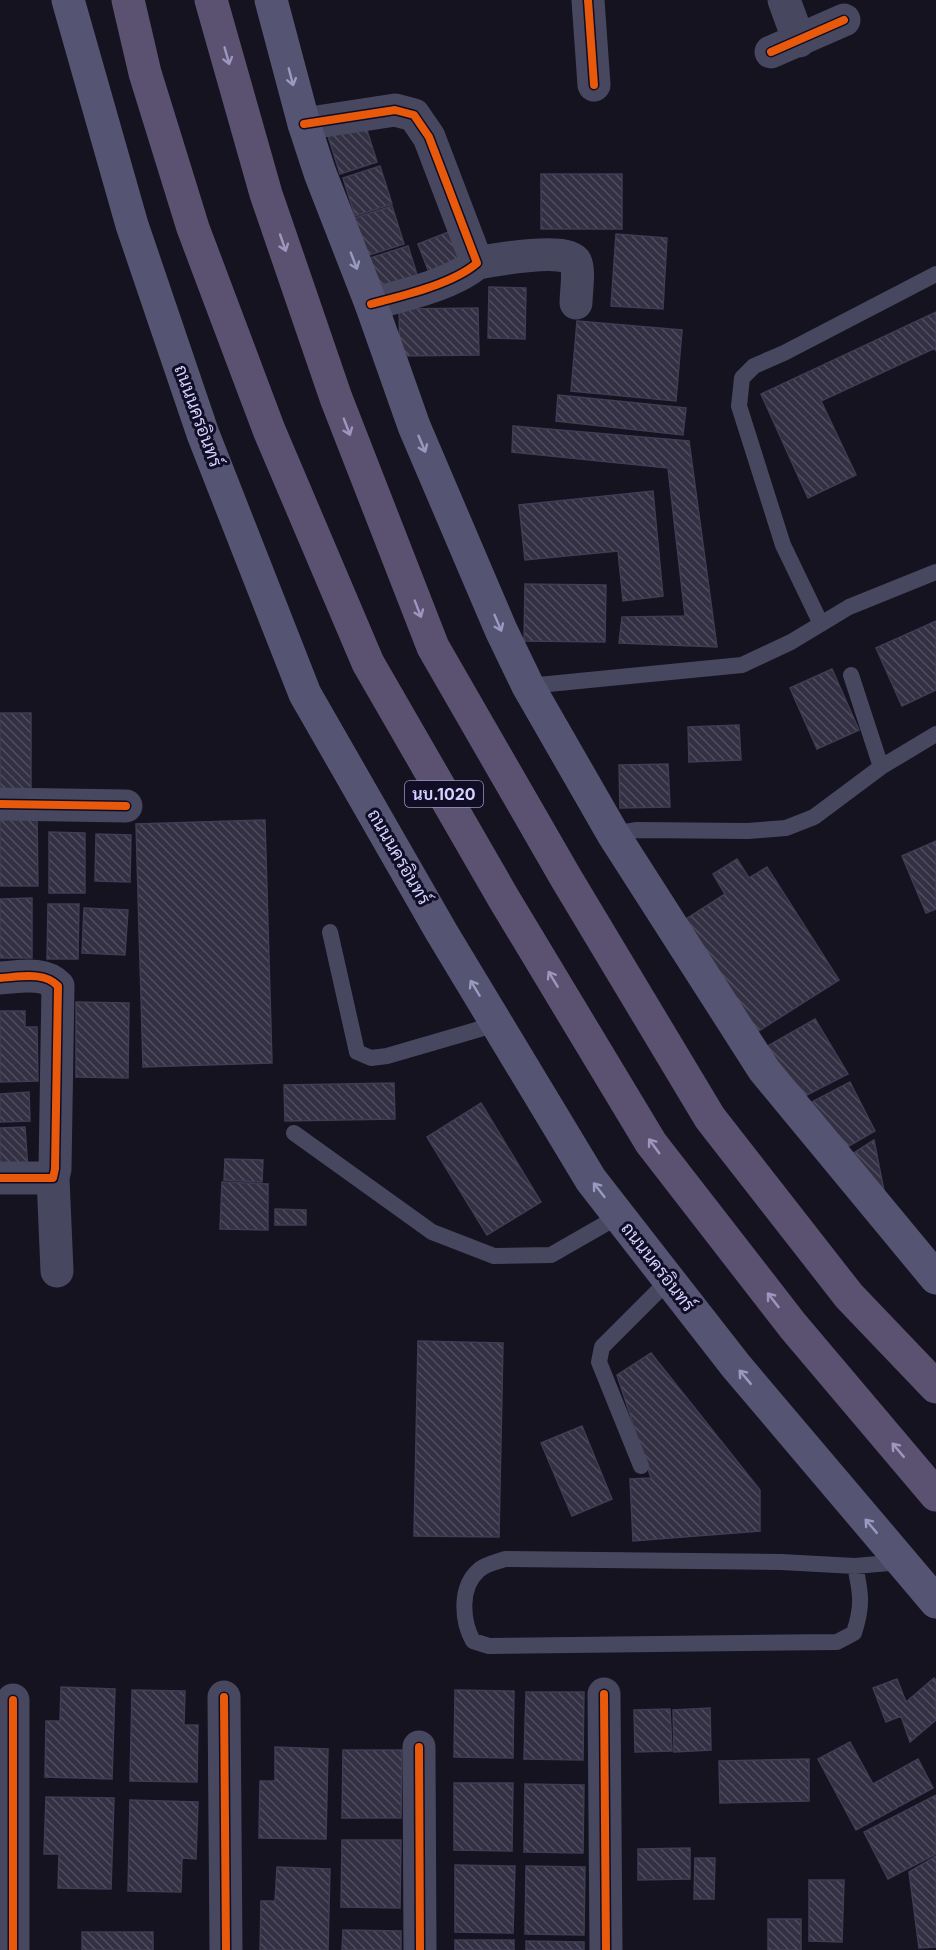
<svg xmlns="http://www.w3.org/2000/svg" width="936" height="1950" font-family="Inter,Sarabun,sans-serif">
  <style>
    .building { fill: url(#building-back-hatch); stroke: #3f3c54; stroke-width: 1.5 }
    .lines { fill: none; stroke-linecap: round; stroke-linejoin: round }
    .service { stroke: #474760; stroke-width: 16 }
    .minor { stroke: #474760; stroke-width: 33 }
    .secondary { stroke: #555473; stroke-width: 33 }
    .primary { stroke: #5b5171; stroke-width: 33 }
    .cycleway-casing { stroke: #100d25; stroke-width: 11 }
    .cycleway { stroke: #e8590c; stroke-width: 8 }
    .oneway { stroke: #9d97bf }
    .oneway2 { stroke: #9a99c0 }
    .labels { text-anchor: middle; stroke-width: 6; stroke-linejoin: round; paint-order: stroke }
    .shield { fill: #100d25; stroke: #9896be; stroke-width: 1.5 }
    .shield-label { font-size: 16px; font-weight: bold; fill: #d3d1ff }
    .street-label { font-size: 18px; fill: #d3d1ff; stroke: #100d25 }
  </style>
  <defs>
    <pattern id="building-back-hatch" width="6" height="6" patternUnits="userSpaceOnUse" patternTransform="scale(1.5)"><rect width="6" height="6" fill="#323042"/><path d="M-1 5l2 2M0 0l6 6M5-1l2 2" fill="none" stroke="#4f4d5e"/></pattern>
  </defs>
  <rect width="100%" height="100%" fill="#14131f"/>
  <path class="building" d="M365,124L377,162L340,174L328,136Z
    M380,166L392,204L355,216L343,178Z
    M541,174H622V229H541Z
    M392,206L404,244L366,256L355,218Z
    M451,231L465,266L432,280L418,244Z
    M616,234L667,238L663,309L611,306Z
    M408,246L420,284L382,296L370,258Z
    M489,287L526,288L525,339L488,338Z
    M478,308L479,355L400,356L399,309Z
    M936,312V351L935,348L821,401L856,475L808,498L761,394Z
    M577,321L682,330L676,401L571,391Z
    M558,395L686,408L683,435L556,421Z
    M513,426L689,441L717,647L619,643L622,617L685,616L668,468L512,452Z
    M653,491L663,596L623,601L618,551L525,560L519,505Z
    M525,584L606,585L605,642L524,641Z
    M936,621V690L902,706L876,648Z
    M832,669L859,730L817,749L790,688Z
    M0,713H31V795H0Z
    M739,725L741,760L689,762L688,727Z
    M668,764L670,807L620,808L619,765Z
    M0,818H37L38,886H0Z
    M265,820L272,1063L143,1067L136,824Z
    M49,832L85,833V893H49Z
    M96,834L131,835L130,882L95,881Z
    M936,841V909L926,913L902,856Z
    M737,859L749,878L767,867L839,980L757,1032L686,919L725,894L713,874Z
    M32,898V958H0V899Z
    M48,904H79L78,959H47Z
    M84,908L128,910L125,955L82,953Z
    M76,1002L129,1003L128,1078L76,1077Z
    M0,1011H25V1027H37L38,1081L0,1082Z
    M815,1019L848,1074L801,1098L766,1047Z
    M850,1082L875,1131L842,1150L806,1105Z
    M394,1083L395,1119L285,1121L284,1085Z
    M29,1092L30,1121L0,1122V1094Z
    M481,1103L541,1202L487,1235L427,1137Z
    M25,1127L28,1170L0,1171V1128Z
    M874,1140L886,1201L849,1156Z
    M225,1159L263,1160L262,1182L224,1180Z
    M222,1182L268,1184V1230L220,1229Z
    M275,1209L306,1210V1225H275Z
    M418,1341L503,1343L499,1537L414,1536Z
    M651,1353L760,1490V1531L633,1541L630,1479L651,1478L617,1375Z
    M582,1426L612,1499L572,1516L541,1443Z
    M934,1678L936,1680V1720L910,1742L901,1716L886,1722L873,1688L897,1679L906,1702Z
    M61,1687L115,1689L112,1779L45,1777L46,1721H60Z
    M132,1690L185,1691L184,1725H198L197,1782L130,1781Z
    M455,1690L514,1691L513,1758L454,1757Z
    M526,1692H584L583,1760L524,1759Z
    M710,1708L711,1750L674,1752L673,1710Z
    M670,1709L672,1751L635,1752L634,1710Z
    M850,1742L873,1784L918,1759L933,1788L856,1830L818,1759Z
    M275,1747L328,1749L326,1839L259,1838L260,1781H275Z
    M343,1750H402L401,1818H342Z
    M809,1759V1801L720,1803L719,1761Z
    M454,1783H513L512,1851L454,1850Z
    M525,1784L584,1785L583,1853L524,1852Z
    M936,1795V1854L888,1879L864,1832Z
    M46,1797L114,1798L111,1889L58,1888L59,1854H44Z
    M130,1800L198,1802L196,1859L182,1858L181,1892L128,1891Z
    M342,1840H401L400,1908L341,1907Z
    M690,1848V1879L638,1880V1849Z
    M936,1856V1947L919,1948L909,1872Z
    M695,1858H715L714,1899H694Z
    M455,1865L515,1866L513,1933L455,1932Z
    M526,1866L585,1867L584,1935L525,1934Z
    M277,1867L330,1869L328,1950H260L261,1901H275Z
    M809,1880H844L842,1942L809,1941Z
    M768,1919H801V1950H768Z
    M343,1930L401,1931V1950H342Z
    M82,1932H153V1950H82Z
    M455,1940H514V1950H455Z
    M526,1941L584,1942V1950H526Z"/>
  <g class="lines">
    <path class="service" d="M821,624L783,545L739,406L742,378L754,366L784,353L936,274
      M851,675L881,767
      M528,686L742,665L791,642L849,607L936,572
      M613,834L637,830L748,831L786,828L814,817L881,767L936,734
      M330,932L357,1052L371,1058L387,1056L497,1024
      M294,1133L432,1232L494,1256L551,1255L619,1216
      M641,1466L599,1362L602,1347L669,1280
      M855,1566C861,1594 863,1605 854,1633L837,1642L489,1646L473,1641C462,1621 459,1587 479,1570C485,1564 497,1562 505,1559L781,1562L855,1566L901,1562"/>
    <path class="minor" d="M588,0L594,85
      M784,0L799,41
      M771,52L844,20
      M304,124L395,110L414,115L429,137L477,263C453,284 402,296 371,304
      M477,263C494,260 564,247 575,261C580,268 576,293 576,303
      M0,804L126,806
      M0,978C19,977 44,971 58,986L55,1169L53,1178H0
      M53,1178L57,1271
      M604,1694L606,1950
      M224,1697L226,1950
      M13,1700V1950
      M419,1747L420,1950"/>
    <path class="secondary" d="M68,0L132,225L203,434L305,694L442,933L591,1180L736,1366L936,1602
      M271,0L304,124L320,173L371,304L414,426L501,630L528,686L613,834L764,1070L936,1278"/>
    <path class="primary" d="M128,0L145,73L193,228L269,430L368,663L504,899L651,1143L793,1326L936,1495
      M211,0L266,194L336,398L433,647L566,878L710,1118L849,1296L936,1387"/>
    <defs>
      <path id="cycleway" d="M588,0L594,85
        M771,52L844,20
        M304,124L395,110L414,115L429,137L477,263C453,284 402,296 371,304
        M0,804L126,806
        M0,978C19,977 44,971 58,986L55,1169L53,1178H0
        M604,1694L606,1950
        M224,1697L226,1950
        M13,1700V1950
        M419,1747L420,1950"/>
    </defs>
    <use href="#cycleway" class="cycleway-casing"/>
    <use href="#cycleway" class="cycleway"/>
  </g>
  <defs><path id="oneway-shaft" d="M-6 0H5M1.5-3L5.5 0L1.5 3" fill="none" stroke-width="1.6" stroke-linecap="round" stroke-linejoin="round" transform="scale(1.5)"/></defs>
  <g class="oneway">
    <use href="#oneway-shaft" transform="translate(227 56) rotate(74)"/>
    <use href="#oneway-shaft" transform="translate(283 243) rotate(71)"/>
    <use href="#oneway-shaft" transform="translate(347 427) rotate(69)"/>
    <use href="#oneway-shaft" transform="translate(418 609) rotate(69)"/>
    <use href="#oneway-shaft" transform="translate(553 979) rotate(-121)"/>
    <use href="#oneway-shaft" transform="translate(654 1146) rotate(-126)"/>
    <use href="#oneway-shaft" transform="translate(773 1300) rotate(-128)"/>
    <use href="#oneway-shaft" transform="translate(898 1450) rotate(-130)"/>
  </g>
  <g class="oneway2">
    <use href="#oneway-shaft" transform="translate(291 77) rotate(75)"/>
    <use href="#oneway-shaft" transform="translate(354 261) rotate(69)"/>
    <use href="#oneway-shaft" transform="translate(422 444) rotate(67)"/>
    <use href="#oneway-shaft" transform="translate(498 623) rotate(67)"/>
    <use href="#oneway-shaft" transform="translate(475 988) rotate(-121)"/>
    <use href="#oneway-shaft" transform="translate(599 1190) rotate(-128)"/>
    <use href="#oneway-shaft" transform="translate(745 1377) rotate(-130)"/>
    <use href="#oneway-shaft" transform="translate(871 1526) rotate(-130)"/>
  </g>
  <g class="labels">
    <rect class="shield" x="405" y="781" width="78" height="26" rx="4.5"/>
    <g class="shield-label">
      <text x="444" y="800">นบ.1020</text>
    </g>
    <g class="street-label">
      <text transform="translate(198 416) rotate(70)" y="6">ถนนนครอินทร์</text>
      <text transform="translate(399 857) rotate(60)" y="6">ถนนนครอินทร์</text>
      <text transform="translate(658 1267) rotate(52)" y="6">ถนนนครอินทร์</text>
    </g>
  </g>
</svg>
